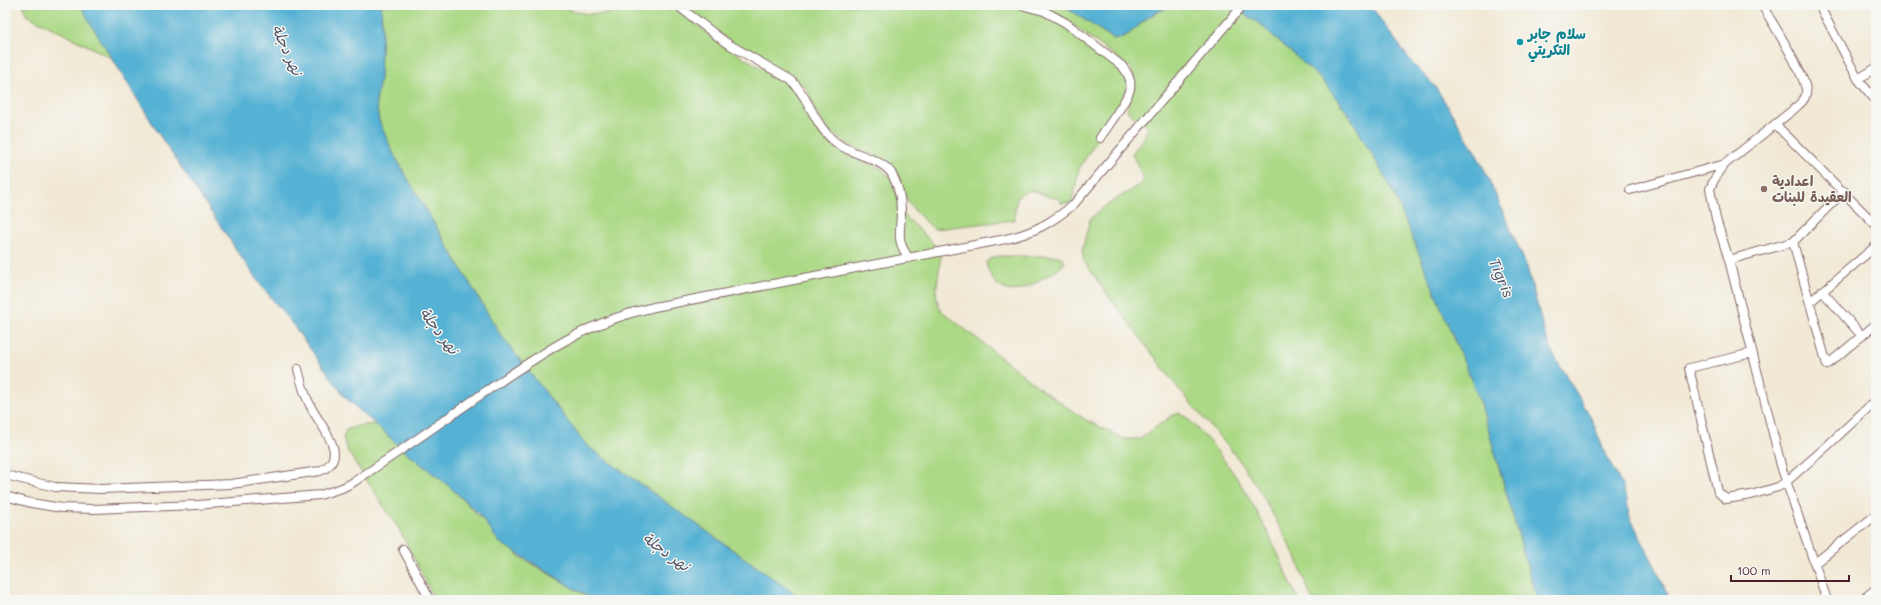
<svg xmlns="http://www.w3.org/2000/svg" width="1881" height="605" font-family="Mali,'Playpen Sans Arabic',sans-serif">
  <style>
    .green { fill: #acd986; stroke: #7b7c58 }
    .water { fill: #56b2d4; stroke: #506880 }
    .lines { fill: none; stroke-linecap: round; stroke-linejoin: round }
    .minor-casing { stroke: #846666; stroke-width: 10 }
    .minor { stroke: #fff; stroke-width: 8 }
    .culture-dot { fill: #0f9aa8; stroke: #f6f6f2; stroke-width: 1.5 }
    .education-dot { fill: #8d6e63; stroke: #f6f6f2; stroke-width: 1.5 }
    .labels { text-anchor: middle; stroke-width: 3; stroke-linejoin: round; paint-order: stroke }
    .culture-label { font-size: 14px; font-weight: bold; fill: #0d838f; stroke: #f6f6f2; text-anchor: start }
    .education-label { font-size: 14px; font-weight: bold; fill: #785e54; stroke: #f6f6f2; text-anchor: start }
    .water-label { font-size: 15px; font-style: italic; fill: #4e5266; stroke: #f6f6f2 }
  </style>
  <rect width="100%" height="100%" fill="#f6f6f2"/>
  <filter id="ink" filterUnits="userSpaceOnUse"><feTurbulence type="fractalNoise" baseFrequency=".025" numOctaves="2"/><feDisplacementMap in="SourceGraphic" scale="8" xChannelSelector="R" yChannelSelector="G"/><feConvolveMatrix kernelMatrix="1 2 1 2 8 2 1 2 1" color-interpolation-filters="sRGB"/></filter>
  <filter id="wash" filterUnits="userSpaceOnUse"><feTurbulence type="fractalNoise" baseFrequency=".012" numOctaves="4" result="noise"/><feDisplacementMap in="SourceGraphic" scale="16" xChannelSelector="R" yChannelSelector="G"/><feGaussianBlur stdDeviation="0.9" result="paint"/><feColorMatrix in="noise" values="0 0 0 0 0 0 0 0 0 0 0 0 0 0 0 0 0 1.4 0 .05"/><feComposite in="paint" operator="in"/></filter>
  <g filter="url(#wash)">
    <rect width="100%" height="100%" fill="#f1e9d5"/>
    <path class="green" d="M23,5H81L112,58L26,15Z
      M381,5H559L573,11L588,14L610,13L625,5H670L731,50L790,85L795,89L815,127L822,136L838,150L881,168L890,178L904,215L933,243L941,255L936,292L939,307L943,312L1045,392L1086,420L1124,439H1140L1171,416L1180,413C1191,420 1198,429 1206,438C1248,485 1274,543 1298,600H803L587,446L500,334L426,210L393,153L379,121L376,102L380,78L382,24Z
      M683,5H1010L1034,11L1062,24L1125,73L1128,84L1124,96L1079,169L1072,203H1061L1059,198C1050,199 1044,194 1036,192C1014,187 1015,206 1015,220L934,229C926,221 916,214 910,204C901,191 899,174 890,162L851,146L840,139L829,131L815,110L810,96L805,86L793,78L732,43Z
      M1040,5H1062L1114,39L1120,38L1129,34L1150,16L1173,5H1229L1260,24L1286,46L1323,81L1350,116L1374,156L1393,191L1470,374L1481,404L1537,600H1312L1296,557L1261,493L1237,457L1181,392L1104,290L1084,261L1082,251L1090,219L1104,207L1142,183L1143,177L1132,154L1144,137L1148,128L1142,120L1132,116L1127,110L1135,82L1131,68L1058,14Z
      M999,256H1059L1064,259V264C1058,271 1050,274 1041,279C1035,283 1027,288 1019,290C1000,294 989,279 986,262L992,258Z
      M375,424L407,453L449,486L519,556L593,600H435L399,529L348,452L343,438L346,430L357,426Z"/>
    <path class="water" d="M81,5H381L382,24L380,78L376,102L379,121L393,153L426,210L500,334L587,446L803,600H593L499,542L479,514L449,486L407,453L345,397L293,325L256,279L162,139L89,21Z
      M1062,5H1173C1165,8 1158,11 1150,16C1138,24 1130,38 1114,39Z
      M1229,5H1370L1413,64L1435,86L1475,151L1486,173L1527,267L1545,334L1554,356L1591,417L1606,456L1622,485L1627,500L1629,515L1656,568L1670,600H1537L1481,404L1393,191L1350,116L1323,81L1260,24Z"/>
  </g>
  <g filter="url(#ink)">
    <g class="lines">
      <defs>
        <path id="minor" d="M677,5L725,42L791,80C811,99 813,126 838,144C853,155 885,159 893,176C898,186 901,200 901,211C901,231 895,240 909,258
          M1021,5L1044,11L1066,23L1122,66C1128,73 1132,80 1130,89C1127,101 1107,127 1100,138
          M1762,5C1771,21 1809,79 1806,94C1805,101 1798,105 1793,110L1725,164L1714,180L1710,189L1716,219L1729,260L1782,469L1827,600
          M1819,5L1858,79L1876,101
          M1858,79L1876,68
          M1775,124L1876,225
          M1630,190L1725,164
          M1793,242L1827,365L1876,324
          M1729,260L1793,242L1844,191
          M1822,291L1862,336
          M1810,302L1876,246
          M1752,353L1689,368L1718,492L1726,499L1751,495L1778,487L1786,482L1826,447L1876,400
          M5,475L55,487L101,489L231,484L320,471C353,457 318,424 310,405C304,394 301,382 298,369
          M5,496L31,503L62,508L93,509L197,505L320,495L342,488L352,483C396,454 439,424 482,394C541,354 583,323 654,307L1006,239C1033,233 1053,222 1074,204L1243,5
          M403,549L430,600
          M1815,563L1876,515
          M1862,600L1876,589"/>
      </defs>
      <use href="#minor" class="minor-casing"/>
      <use href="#minor" class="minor"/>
    </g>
  </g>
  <circle class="culture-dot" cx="1520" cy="42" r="4"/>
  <circle class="education-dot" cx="1764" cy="189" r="4"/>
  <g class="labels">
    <g class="culture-label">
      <text x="1528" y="39">سلام جابر<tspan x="1528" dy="16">التكريتي</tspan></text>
    </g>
    <g class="education-label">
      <text x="1772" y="186">اعدادية<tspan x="1772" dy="16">العقيدة للبنات</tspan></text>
    </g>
    <g class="water-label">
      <text transform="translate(287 50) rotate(66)" y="5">نهر دجلة</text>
      <text transform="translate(1501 278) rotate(67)" y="5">Tigris</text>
      <text transform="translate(439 331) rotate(53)" y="5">نهر دجلة</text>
      <text transform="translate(666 552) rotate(36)" y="5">نهر دجلة</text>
    </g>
  </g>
  <rect width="1881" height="605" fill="none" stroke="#f6f6f2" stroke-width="20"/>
  <path d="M1731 575v6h118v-6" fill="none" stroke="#4a1f2b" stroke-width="2"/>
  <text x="1737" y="575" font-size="12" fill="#4a1f2b" stroke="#f6f6f2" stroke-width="3" paint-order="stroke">100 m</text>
</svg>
